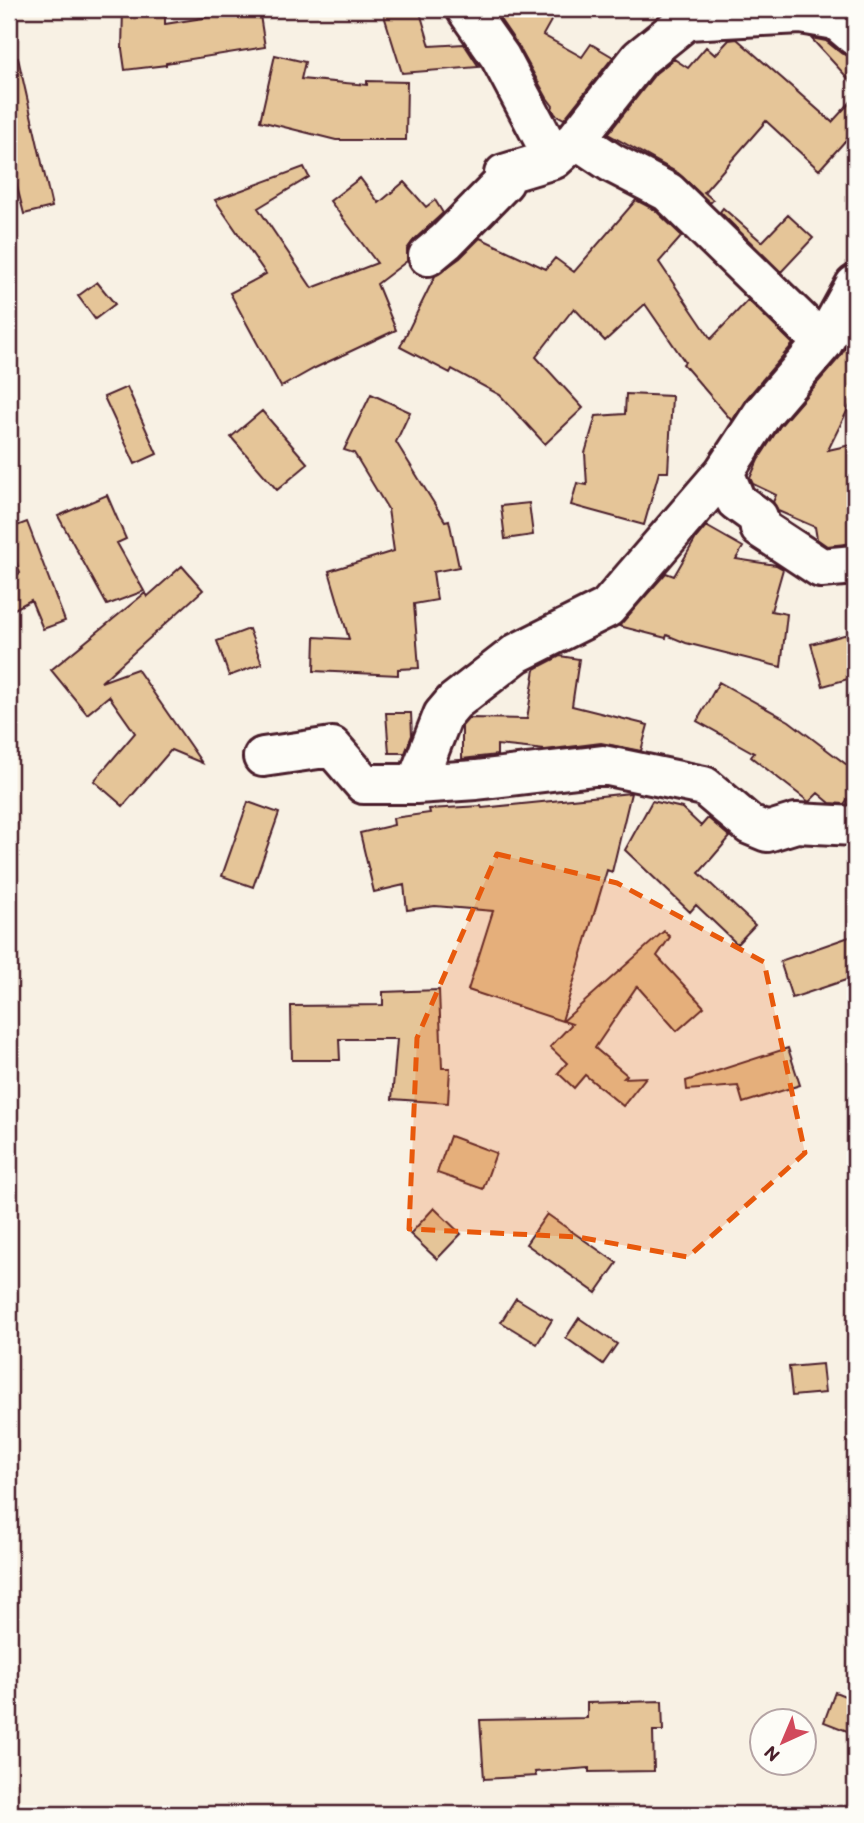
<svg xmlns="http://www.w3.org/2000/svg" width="864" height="1823" font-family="Itim,sans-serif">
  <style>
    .building { fill: #e5c598; stroke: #4a1f2b; stroke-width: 2 }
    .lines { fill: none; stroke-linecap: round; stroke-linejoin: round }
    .minor-casing { stroke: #4a1f2b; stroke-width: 44 }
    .minor { stroke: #fdfcf7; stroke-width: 38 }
    .marked { fill: #e8590c; fill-opacity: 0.2; stroke: #e8590c; stroke-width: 5; stroke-dasharray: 14 9; stroke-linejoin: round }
  </style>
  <rect width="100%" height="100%" fill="#f8f1e4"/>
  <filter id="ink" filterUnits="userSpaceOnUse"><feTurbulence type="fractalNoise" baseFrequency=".0143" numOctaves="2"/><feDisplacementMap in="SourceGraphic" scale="14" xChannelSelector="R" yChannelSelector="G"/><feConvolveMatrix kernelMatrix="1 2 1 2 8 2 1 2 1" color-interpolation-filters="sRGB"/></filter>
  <g filter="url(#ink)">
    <path class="building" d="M123,9H165V24L259,9L265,47L166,63V65L125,70L122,49Z
      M382,9H419L430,46L464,44L479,67L402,73Z
      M493,9H534L552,19L543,35L582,57L591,44L613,57L564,119L555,114L552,108L553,106L547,98L519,47Z
      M811,38L826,41L841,53L855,57V86Z
      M737,39L832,122L855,97V130L819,170L766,121L704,192L713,200L710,203L678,173L608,134L656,73L674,59L688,68L706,47L715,55L729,40Z
      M275,55L305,62L301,79L367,85V81L407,82L406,140H336L260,121Z
      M18,58L52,207L24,214L14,175L17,174L9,139V59Z
      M304,167L309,177L258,208L312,288L377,263L330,201L360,178L379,203L404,182L426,207L435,200L443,213L414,240L407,249V261L377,284L396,330L315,368L281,387L230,293L266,274L215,200Z
      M636,200L655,210L682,236L659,262L711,339L748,300L793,344L746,399L732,421L683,364L685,362L645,304L605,341L574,308L536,357L583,408L545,444L500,395L452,369L450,373L400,347L435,276L460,258L480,238L546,269L555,258L574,272Z
      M723,208L762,242L788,215L813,238L781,272L720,212Z
      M97,282L115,304L95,319L78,296Z
      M850,340L855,342V395L828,450L855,444V543L827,546L817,539L815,527L778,511L773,502L776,495L753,484L750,478L758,460L780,426L840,357Z
      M127,387L157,454L135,464L104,397Z
      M371,394L410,412L396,442L445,521L449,520L459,567L433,572L437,600L414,604L419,668L398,669V675L314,671L315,637L349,639L329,571L394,551L388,509L354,453L344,450Z
      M626,394L672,396L668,472H659L644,525L571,505L577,483L587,485L585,453L596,416L625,414Z
      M262,411L308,464L277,490L231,437Z
      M107,495L126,539L117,543L144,591L107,605L58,516Z
      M529,503L533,535L505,539L501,506Z
      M27,522L65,621L43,629L31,600L9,612V579L20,573L9,541V529Z
      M706,526L743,547L736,559L776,565L783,569L771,611L787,614L781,667L686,643L667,635L666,638L619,626L666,573L674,576L696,538Z
      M182,566L203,590L101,682L137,669L202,763L171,750L123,806L94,781L135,733L109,696L87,714L51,670L145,593L147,597Z
      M249,629L262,664L229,676L217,641Z
      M855,632V677L823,686L811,644Z
      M560,656L579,659L572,706L648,725L641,751L601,743L545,750L497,745V755L462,759V726L469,718L527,719L535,669Z
      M719,682L789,721L855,771V790L844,804L830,803L818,793L809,802L751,757L754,753L697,721Z
      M386,713H411L412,735L405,753H389Z
      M631,793L612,872L607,870L562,1021L468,990L493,911L435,906L407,910L404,885L374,892L360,833L394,825L393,818L430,813L429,809L481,806L482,808Z
      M652,801L682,808L701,826L708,818L730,837L699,873L755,925L737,944L696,905L690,912L625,850Z
      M248,802L279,813L253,887L222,876Z
      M664,931L670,937L657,956L704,1007L677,1031L637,986L595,1048L627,1075L624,1078L646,1077L623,1106L585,1075L574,1088L558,1073L567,1063L550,1047L572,1024L563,1021Z
      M855,935V977L792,998L780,961Z
      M439,990L442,1068H450L448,1103L392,1099L397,1039H339L340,1060H292L291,1006L383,1005V992Z
      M788,1048L800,1085L743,1103L738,1086L687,1090L686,1081Z
      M450,1136L496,1153L483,1189L437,1173Z
      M434,1208L461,1234L437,1259L410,1234Z
      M547,1214L617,1263L596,1293L526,1244Z
      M516,1298L552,1320L537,1344L501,1322Z
      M579,1318L617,1344L603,1364L566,1338Z
      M822,1364L825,1393L792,1396L789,1367Z
      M835,1692L855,1700V1734L824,1722Z
      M662,1701L663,1731H653L654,1771L589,1772V1768L535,1772L536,1776L484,1779L480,1720L587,1718V1703Z"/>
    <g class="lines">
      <defs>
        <path id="minor" d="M466,9L500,57L554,159
          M576,139L612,163L668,192L823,343
          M428,256L446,241L504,182V174L554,159L576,139L640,58L687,20L801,14L836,20L855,36
          M724,472L736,501L758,517L760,528L821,568L855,565
          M263,757L332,747L364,784H416L443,715L454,702L517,653L607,608L724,472L763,413L823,343L855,285
          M416,784L476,780L603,765L704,786L750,825L767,832L796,823L855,826"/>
      </defs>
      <use href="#minor" class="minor-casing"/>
      <use href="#minor" class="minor"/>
    </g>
  </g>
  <path class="marked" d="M497,854L617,883L764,962L805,1153L688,1257L578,1237L409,1229L417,1038Z"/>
  <rect width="864" height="1823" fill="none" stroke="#fdfcf7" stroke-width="35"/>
  <rect x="18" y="18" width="829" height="1788" fill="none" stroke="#4a1f2b" stroke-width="2.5" filter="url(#ink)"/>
  <g transform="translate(783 1742) rotate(224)"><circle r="33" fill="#fdfcf7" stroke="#b5a4a5" stroke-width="2"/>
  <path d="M0-5L12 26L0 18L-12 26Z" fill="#d1495b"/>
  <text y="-10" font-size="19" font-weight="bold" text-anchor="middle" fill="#4a1f2b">N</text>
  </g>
</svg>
